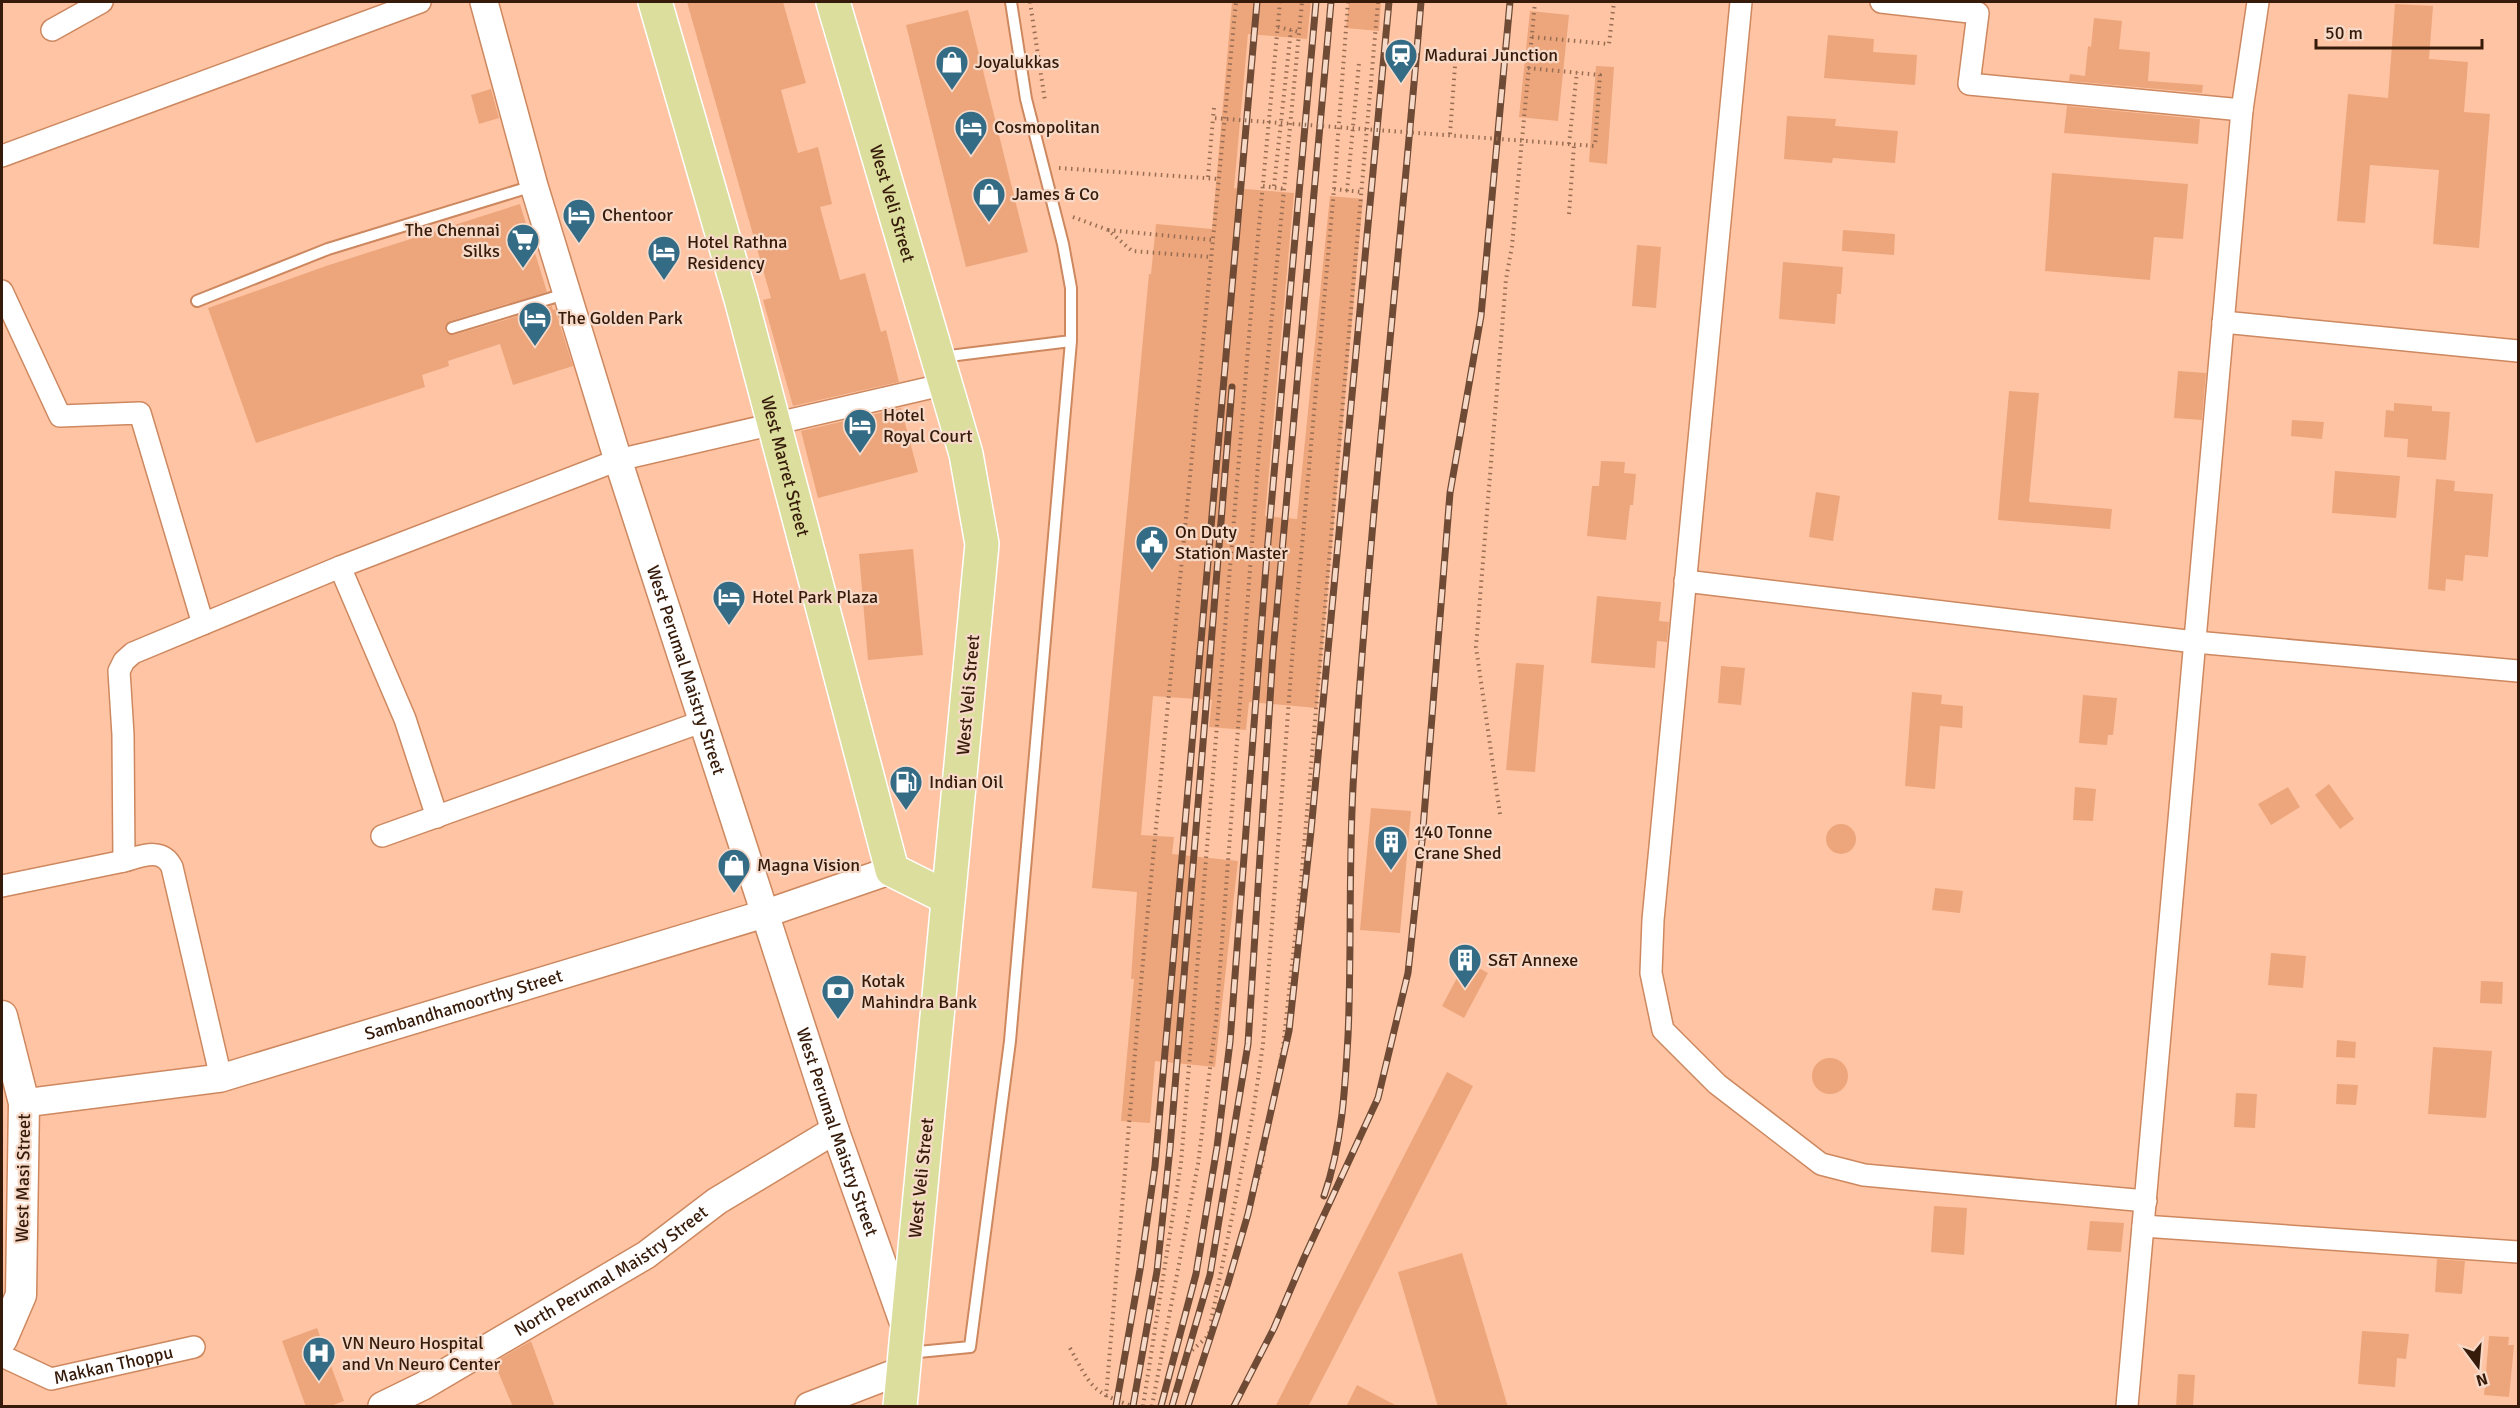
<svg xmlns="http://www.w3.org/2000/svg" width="2520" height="1408" font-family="Signika,sans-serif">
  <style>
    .building { fill: #eda67c }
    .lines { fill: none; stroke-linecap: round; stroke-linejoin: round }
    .service-casing { stroke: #cd885f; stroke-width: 14 }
    .minor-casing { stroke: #cd885f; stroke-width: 24 }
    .tertiary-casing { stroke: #cd885f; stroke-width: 30 }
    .secondary-casing { stroke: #cd885f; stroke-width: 33 }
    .primary-casing { stroke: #fff; stroke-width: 36 }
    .path { stroke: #976d54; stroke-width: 4; stroke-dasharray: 1.5 4.5; stroke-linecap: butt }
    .service { stroke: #fff; stroke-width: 10 }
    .minor { stroke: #fff; stroke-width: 21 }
    .tertiary { stroke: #fff; stroke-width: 27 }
    .secondary { stroke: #fff; stroke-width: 30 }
    .primary { stroke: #dcde9d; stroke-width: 33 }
    .rail-casing { stroke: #6f4b36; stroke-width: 7 }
    .rail { stroke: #f7d9c8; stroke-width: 4.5; stroke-dasharray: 14; stroke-linecap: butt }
    .path-bridge { stroke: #976d54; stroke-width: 4; stroke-dasharray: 1.5 4.5; stroke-linecap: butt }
    .labels { text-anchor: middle; stroke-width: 4.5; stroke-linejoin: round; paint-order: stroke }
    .poi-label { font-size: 18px; fill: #361b0a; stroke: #f7d9c8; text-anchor: start }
    .street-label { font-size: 18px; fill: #361b0a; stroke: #f7d9c8 }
  </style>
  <rect width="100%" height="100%" fill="#ffc4a3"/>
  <path class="building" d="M687,2H783L806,83L781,90L798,153L818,147L832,204L820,207L840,280L865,273L881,332L886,330L899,382L793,406L763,300L771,298Z
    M1232,2H1311L1307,39L1248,34L1234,188L1294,193L1265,516L1297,519L1330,196L1363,199L1317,708L1249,702L1246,730L1209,727L1212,700L1153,696L1141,835L1174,837L1172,854L1238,861L1215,1067L1155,1061L1150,1123L1121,1121L1134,979H1131L1137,892L1092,888L1149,274H1151L1156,224L1212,229Z
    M1349,2H1381L1379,31L1346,28Z
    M2395,4L2433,6L2429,59L2468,62L2464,112L2490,114L2479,248L2433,244L2439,170L2370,165L2365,223L2337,221L2348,94L2388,98Z
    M968,10L1028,252L966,267L906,25Z
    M1530,11L1569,15L1558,121L1519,117Z
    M2094,18L2122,21L2119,49L2150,52L2148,81L2203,85L2202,93L2069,81L2070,74L2085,76L2088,46L2091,47Z
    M1828,35L1874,39L1873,52L1917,55L1915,85L1824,78Z
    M1596,66L1614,67L1607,164L1589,162Z
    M491,89L499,118L479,124L471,95Z
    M2067,106L2200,119L2198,144L2064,133Z
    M1787,116L1836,119L1835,126L1898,131L1895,163L1833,158L1832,163L1784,159Z
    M2052,173L2188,184L2183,239L2154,237L2150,280L2045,271Z
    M520,204L547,292L450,321L445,326V331L450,335H454L552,306L553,310L555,309L573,366L513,385L500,344L448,361L449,366L422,375L425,387L256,443L208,308L326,266Z
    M1843,230L1895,234L1894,255L1842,251Z
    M1637,245L1661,247L1656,308L1632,306Z
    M1783,262L1843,267L1841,294H1837L1835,324L1779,319Z
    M2178,371L2206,373L2202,420L2174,418Z
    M2009,391L2039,393L2029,502L2112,509L2110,529L1998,520Z
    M2394,403L2432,406V411L2450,412L2446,460L2407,457L2408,439L2384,437L2386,410L2394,411Z
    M901,408L918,472L818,498L801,431Z
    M2292,420L2324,422L2322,439L2291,436Z
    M1601,461L1625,462L1624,473L1636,474L1633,505H1630L1626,540L1587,536L1592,486H1599Z
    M2335,471L2400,476L2396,518L2332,513Z
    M2436,479L2455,481L2454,491L2493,494L2488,557L2465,555L2463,581L2446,579L2445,591L2428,589Z
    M1816,492L1840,496L1833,541L1809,537Z
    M913,549L923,655L868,660L859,554Z
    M1597,596L1661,602L1659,621L1669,622L1667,642L1657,641L1655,668L1591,663Z
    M1516,663L1544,665L1535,772L1506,770Z
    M1721,666L1745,668L1741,705L1718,703Z
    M1912,692L1942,695L1941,704L1963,706L1962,728L1940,726L1935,789L1905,786Z
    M2083,695L2117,698L2113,735H2108L2107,745L2079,743Z
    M2329,784L2354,819L2340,829L2315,795Z
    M2075,787L2096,789L2093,821L2073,820Z
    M2288,787L2300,807L2271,825L2258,804Z
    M1371,808L1411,811L1400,933L1360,930Z
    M1826 839a15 15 0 1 1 30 0a15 15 0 1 1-30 0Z
    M1935,888L1963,891L1960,913L1932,910Z
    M2271,953L2306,956L2303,988L2268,985Z
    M1466,961L1488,973L1464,1018L1442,1006Z
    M2481,981L2503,982L2502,1004L2480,1003Z
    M2337,1040L2356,1042L2355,1058L2336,1057Z
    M2433,1047L2492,1051L2486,1118L2428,1114Z
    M1812 1076a18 18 0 1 1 36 0a18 18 0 1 1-36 0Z
    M1447,1072L1473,1086L1308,1407H1275Z
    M2337,1084L2358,1085L2356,1105L2336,1104Z
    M2236,1093L2257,1094L2255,1128L2234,1127Z
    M1934,1206L1967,1208L1964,1255L1931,1252Z
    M2090,1221L2124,1223L2121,1252L2087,1250Z
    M1462,1253L1508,1407H1438L1398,1272Z
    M2437,1259L2465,1261L2462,1294L2435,1292Z
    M317,1328L344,1401L328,1407H306L282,1341Z
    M2362,1331L2409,1334L2406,1359L2397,1358L2395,1387L2358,1384Z
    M2489,1336L2509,1337L2508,1345H2514L2509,1397L2484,1395Z
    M531,1341L555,1407H513L494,1362Z
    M2178,1374L2195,1375L2193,1407H2176Z
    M1357,1385L1399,1407H1346Z"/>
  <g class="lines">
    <defs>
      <path id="service" d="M197,301L328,249L533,186
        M452,328L565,294
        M941,357L1071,341
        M908,1353L970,1347L1010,1041L1071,341V288L1063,244L1026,99L1011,2"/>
      <g id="minor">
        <path d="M1741,2L1653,920L1651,973L1663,1030L1717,1084L1821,1164L1864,1175L2146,1201"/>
        <path d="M1881,2L1978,13L1969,84L2242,110"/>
        <path d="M52,30L102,2"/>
        <path d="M2,156L420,2"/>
        <path d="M2,291L60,416L140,413L203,624"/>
        <path d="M2223,322L2518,351"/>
        <path d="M340,567L405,719L437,817"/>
        <path d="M1685,581L2195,642L2518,671"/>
        <path d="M382,836L701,722"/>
        <path d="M124,861C142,856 162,847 172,867L221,1078"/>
        <path d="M2,886L124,861L123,735L119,671L124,661L133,653L340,567L618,460L946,384"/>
        <path d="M2143,1226L2518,1252"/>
        <path id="s1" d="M2,1356L51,1379L194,1347"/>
        <path d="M2127,1406L2242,110L2258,2"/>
      </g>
      <g id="tertiary">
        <path id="s2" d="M484,2L534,186L618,460L835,1130L906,1330"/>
        <path id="s3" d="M24,1103L221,1078L764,914L892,870"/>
        <path id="s4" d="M382,1406L423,1386L646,1255L717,1201L835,1130"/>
        <path d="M809,1406L903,1370"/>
      </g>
      <path id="secondary" d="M2,1016L24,1103L21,1295L2,1339"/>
      <g id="primary">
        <path id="s5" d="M655,2L741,299L892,870L948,898"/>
        <path id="s6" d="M833,2L966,454L982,544L900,1406"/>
      </g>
    </defs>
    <use href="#service" class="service-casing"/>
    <use href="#minor" class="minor-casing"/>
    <use href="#tertiary" class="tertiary-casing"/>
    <use href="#secondary" class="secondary-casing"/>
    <use href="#primary" class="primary-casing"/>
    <path class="path" d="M1030,2L1045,101
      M1278,27L1299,32
      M1532,37L1609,44L1614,2
      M1528,68L1600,75L1595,146
      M1450,134L1455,66
      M1569,144L1577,72
      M1059,168L1219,179
      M1208,177L1213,118
      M1263,186L1284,189
      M1274,186L1291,30
      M1334,189L1362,192
      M1347,191L1359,63
      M1569,214L1574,145
      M1073,217L1108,230L1132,251L1211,257
      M1108,230L1213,240
      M1500,814L1476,647L1506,279L1512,246L1535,2
      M1211,1321L1253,1113L1263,1044L1293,646L1334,189L1348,2
      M1070,1348C1091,1386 1090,1391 1132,1406
      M1106,1397L1141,982L1236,2
      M1143,1406L1181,1163L1251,312L1280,2
      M1152,1406L1198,1164L1216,1021L1259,450L1302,2
      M1172,1406L1188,1354L1208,1336L1239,1247L1261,1168L1283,1047L1300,892L1378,2"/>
    <use href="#service" class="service"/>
    <use href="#minor" class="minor"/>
    <use href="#tertiary" class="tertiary"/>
    <use href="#secondary" class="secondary"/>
    <use href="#primary" class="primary"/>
    <defs>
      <path id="rail" d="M1324,1196C1342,1144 1345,1090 1348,1036C1352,948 1348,858 1354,770C1370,514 1400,258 1421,2
        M1116,1406L1140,1270L1155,1166L1257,2
        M1133,1406L1157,1271L1170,1148L1232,387
        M1161,1406L1196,1274L1217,1147L1230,1042L1267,553L1316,2
        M1172,1406L1210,1275L1248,1044L1273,653L1331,2
        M1188,1406L1228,1283L1248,1214L1289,1031L1311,831L1389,2
        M1234,1406L1274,1328L1304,1258L1378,1098L1408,973L1422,841L1450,493L1481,316L1510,2"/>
    </defs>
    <use href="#rail" class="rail-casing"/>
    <use href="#rail" class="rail"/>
    <path class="path-bridge" d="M1214,108L1213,118L1595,146"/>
  </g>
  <defs>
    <symbol id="station-pin" viewBox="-11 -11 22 30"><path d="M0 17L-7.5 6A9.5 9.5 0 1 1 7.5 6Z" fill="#346c86" stroke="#f7d9c8"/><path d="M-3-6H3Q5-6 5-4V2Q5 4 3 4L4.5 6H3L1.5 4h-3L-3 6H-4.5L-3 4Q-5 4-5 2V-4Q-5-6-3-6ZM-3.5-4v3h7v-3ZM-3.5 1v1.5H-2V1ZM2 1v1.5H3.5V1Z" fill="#fff"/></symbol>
    <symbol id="shop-pin" viewBox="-11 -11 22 30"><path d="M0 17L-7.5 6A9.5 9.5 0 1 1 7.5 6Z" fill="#346c86" stroke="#f7d9c8"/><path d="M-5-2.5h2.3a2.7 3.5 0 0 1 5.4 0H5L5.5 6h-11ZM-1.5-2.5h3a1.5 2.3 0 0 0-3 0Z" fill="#fff"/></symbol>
    <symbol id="hotel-pin" viewBox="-11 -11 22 30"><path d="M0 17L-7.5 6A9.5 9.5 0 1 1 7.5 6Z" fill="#346c86" stroke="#f7d9c8"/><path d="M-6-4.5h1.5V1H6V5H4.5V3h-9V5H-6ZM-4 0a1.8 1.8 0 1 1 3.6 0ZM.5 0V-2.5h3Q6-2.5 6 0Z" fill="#fff"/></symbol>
    <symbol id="supermarket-pin" viewBox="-11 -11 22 30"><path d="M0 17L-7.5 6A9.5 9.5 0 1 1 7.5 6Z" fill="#346c86" stroke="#f7d9c8"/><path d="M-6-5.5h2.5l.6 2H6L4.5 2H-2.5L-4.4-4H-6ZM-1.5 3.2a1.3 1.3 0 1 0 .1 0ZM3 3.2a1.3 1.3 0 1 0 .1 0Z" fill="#fff"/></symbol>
    <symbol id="civic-pin" viewBox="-11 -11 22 30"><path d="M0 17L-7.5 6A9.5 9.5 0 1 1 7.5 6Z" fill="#346c86" stroke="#f7d9c8"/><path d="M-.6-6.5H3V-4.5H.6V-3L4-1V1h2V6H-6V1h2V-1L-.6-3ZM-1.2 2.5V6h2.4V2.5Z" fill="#fff"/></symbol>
    <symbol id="fuel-pin" viewBox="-11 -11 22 30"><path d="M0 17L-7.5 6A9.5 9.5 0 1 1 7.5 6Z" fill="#346c86" stroke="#f7d9c8"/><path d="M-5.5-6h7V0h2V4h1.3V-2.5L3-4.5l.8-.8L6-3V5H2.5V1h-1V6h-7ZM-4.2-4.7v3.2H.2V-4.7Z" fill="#fff"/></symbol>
    <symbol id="building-pin" viewBox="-11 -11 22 30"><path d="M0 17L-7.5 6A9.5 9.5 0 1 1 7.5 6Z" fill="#346c86" stroke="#f7d9c8"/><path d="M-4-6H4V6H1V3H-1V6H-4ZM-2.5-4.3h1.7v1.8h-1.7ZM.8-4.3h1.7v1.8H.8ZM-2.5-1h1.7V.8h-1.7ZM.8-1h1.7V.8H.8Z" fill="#fff"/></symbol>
    <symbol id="bank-pin" viewBox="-11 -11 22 30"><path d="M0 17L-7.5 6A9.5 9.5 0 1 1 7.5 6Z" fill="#346c86" stroke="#f7d9c8"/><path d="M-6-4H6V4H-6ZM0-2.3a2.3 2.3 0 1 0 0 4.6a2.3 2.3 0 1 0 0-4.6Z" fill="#fff"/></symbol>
    <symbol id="hospital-pin" viewBox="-11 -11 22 30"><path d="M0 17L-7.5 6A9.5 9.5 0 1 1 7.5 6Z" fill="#346c86" stroke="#f7d9c8"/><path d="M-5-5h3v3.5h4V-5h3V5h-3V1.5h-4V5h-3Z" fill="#fff"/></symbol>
  </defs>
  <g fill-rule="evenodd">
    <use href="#station-pin" x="1382" y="36" width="38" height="52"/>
    <use href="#shop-pin" x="933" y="43" width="38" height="52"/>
    <use href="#hotel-pin" x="952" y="108" width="38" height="52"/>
    <use href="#shop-pin" x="970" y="175" width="38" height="52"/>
    <use href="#hotel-pin" x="560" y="196" width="38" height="52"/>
    <use href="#supermarket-pin" x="504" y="221" width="38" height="52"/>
    <use href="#hotel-pin" x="645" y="233" width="38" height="52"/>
    <use href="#hotel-pin" x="516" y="299" width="38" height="52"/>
    <use href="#hotel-pin" x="841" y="406" width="38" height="52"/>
    <use href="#civic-pin" x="1133" y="523" width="38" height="52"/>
    <use href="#hotel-pin" x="710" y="578" width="38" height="52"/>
    <use href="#fuel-pin" x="887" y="763" width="38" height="52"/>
    <use href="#building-pin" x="1372" y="823" width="38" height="52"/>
    <use href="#shop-pin" x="715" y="846" width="38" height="52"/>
    <use href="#building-pin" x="1446" y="941" width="38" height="52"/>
    <use href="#bank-pin" x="819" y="972" width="38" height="52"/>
    <use href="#hospital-pin" x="300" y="1334" width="38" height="52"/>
  </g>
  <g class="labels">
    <g class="poi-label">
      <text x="1424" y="61">Madurai Junction</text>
      <text x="975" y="68">Joyalukkas</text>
      <text x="994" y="133">Cosmopolitan</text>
      <text x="1012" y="200">James &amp; Co</text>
      <text x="602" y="221">Chentoor</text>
      <text x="500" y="236" text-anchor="end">The Chennai<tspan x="500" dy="21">Silks</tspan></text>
      <text x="687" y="248">Hotel Rathna<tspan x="687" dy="21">Residency</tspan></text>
      <text x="558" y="324">The Golden Park</text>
      <text x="883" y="421">Hotel<tspan x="883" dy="21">Royal Court</tspan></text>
      <text x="1175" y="538">On Duty<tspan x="1175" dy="21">Station Master</tspan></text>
      <text x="752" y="603">Hotel Park Plaza</text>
      <text x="929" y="788">Indian Oil</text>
      <text x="1414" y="838">140 Tonne<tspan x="1414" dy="21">Crane Shed</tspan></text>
      <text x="757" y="871">Magna Vision</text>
      <text x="1488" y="966">S&amp;T Annexe</text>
      <text x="861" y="987">Kotak<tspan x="861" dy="21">Mahindra Bank</tspan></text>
      <text x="342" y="1349">VN Neuro Hospital<tspan x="342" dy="21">and Vn Neuro Center</tspan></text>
    </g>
    <g class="street-label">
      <text dy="6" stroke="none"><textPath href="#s6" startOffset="210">West Veli Street</textPath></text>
      <text dy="6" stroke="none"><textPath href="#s5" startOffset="482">West Marret Street</textPath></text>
      <text dy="6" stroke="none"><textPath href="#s2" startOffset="698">West Perumal Maistry Street</textPath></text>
      <text transform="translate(968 695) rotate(-85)" y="6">West Veli Street</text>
      <text dy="6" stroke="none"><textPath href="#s3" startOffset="452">Sambandhamoorthy Street</textPath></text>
      <text dy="6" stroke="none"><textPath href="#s2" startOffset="1184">West Perumal Maistry Street</textPath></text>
      <text transform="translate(23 1178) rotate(-89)" y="6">West Masi Street</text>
      <text transform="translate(921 1178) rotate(-84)" y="6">West Veli Street</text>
      <text dy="6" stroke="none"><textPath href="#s4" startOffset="266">North Perumal Maistry Street</textPath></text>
      <text dy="6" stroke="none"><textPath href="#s1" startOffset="118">Makkan Thoppu</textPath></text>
    </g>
  </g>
  <rect width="2520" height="1408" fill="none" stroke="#361b0a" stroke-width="6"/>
  <g transform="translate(2478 1366) rotate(164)" stroke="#f7d9c8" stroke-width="4.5" paint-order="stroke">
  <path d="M0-4.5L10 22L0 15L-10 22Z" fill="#361b0a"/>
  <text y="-9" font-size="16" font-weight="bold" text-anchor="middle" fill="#361b0a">N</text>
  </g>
  <path d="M2316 39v9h166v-9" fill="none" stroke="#361b0a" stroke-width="3"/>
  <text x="2325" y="39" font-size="18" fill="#361b0a" stroke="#f7d9c8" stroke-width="4.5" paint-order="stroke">50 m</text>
</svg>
